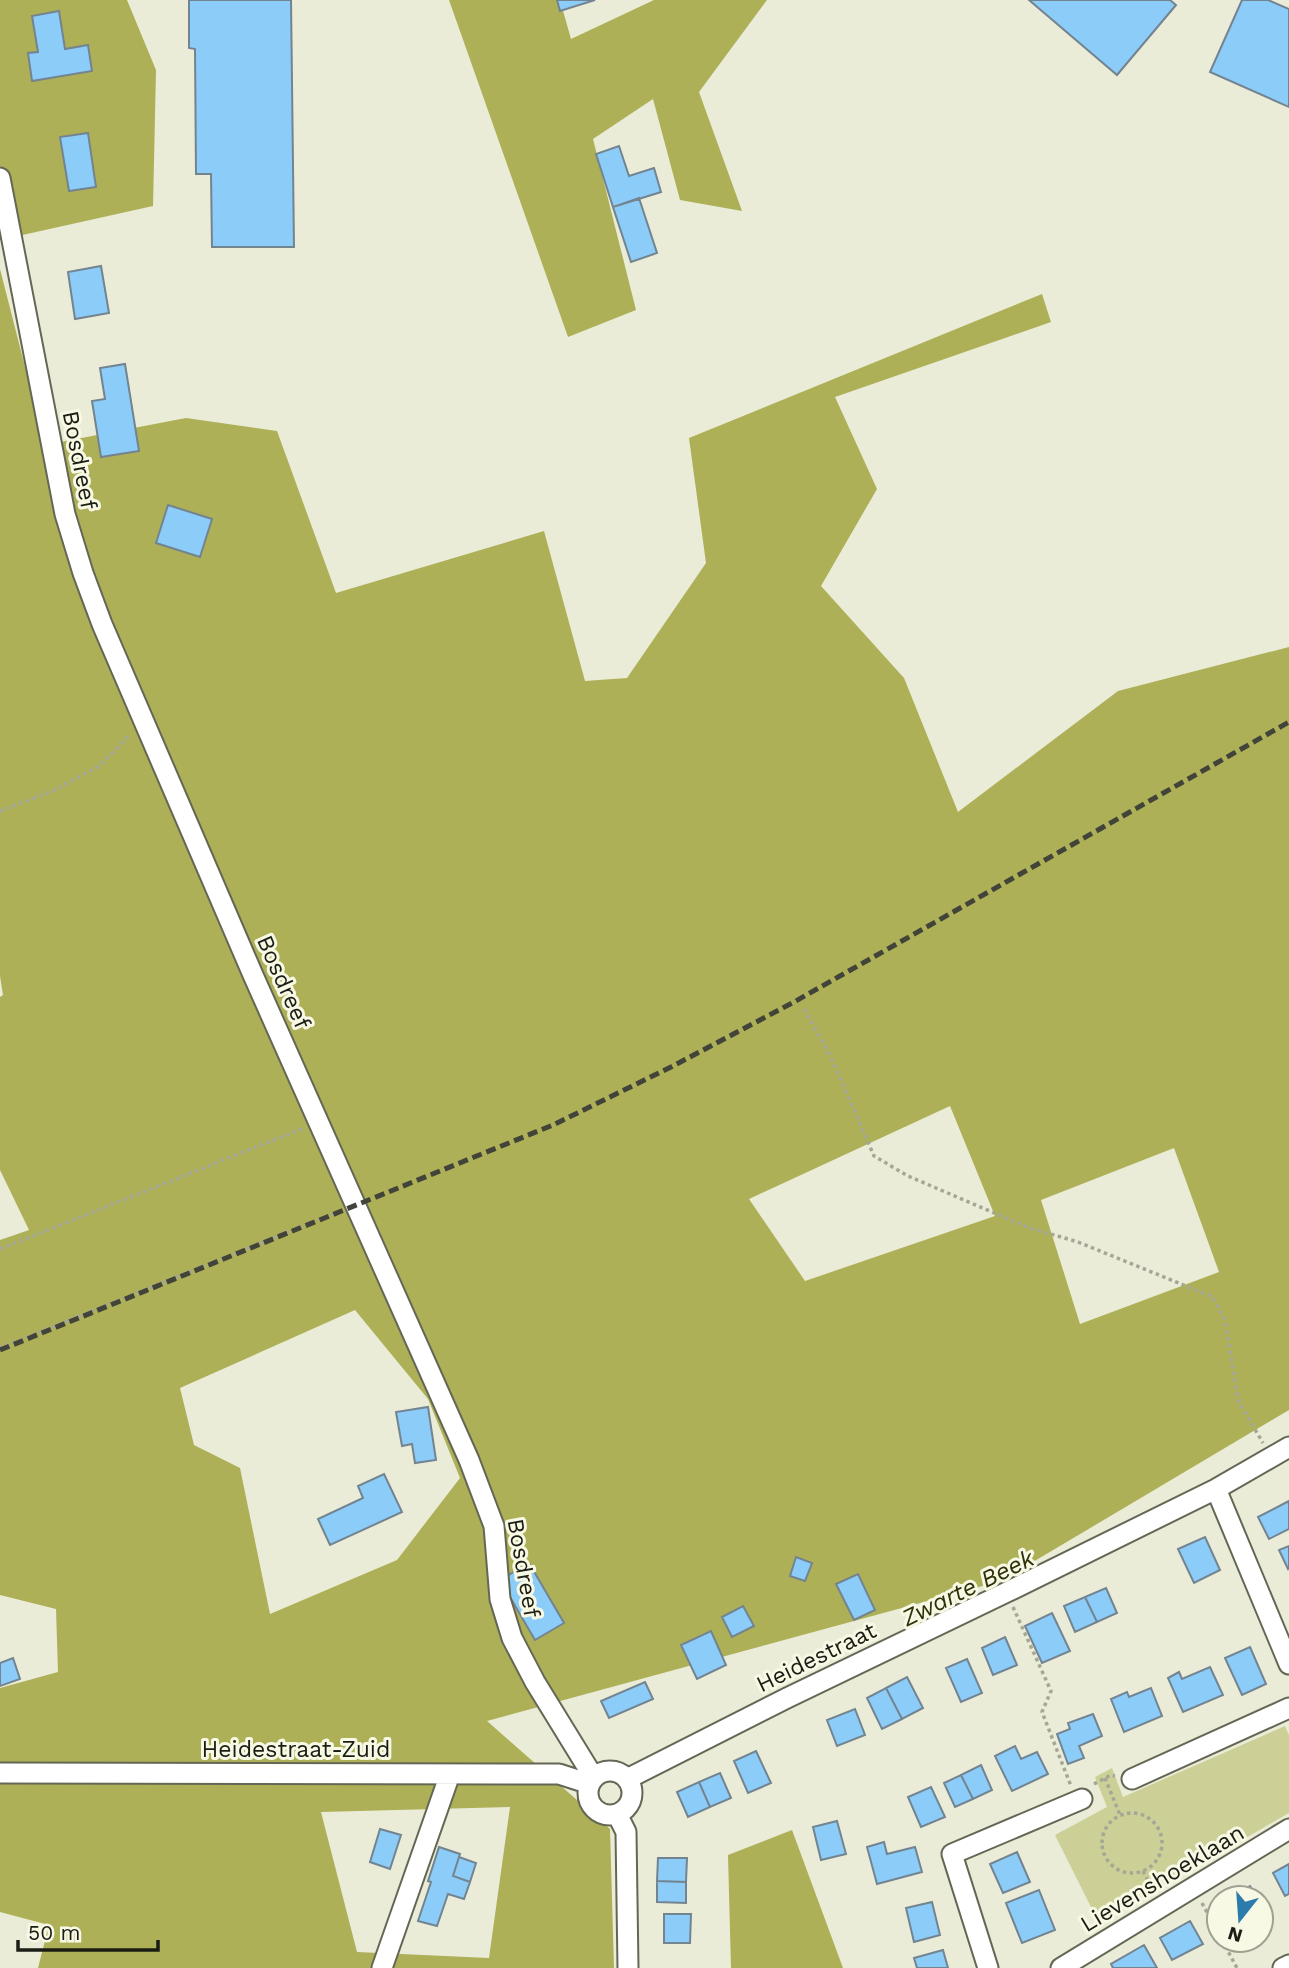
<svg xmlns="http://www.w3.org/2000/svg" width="1289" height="1968" font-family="'Work Sans',sans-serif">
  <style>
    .green { fill: #ccd097 }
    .forest { fill: #adb057; fill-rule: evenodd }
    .building { fill: #8cccf8; stroke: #738491; stroke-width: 2 }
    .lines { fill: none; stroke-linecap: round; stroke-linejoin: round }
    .minor-casing { stroke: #656755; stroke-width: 23 }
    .path { stroke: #a5a796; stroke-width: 3.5; stroke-dasharray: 3.5 3.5; stroke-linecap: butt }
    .minor { stroke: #fff; stroke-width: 19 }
    .rail { stroke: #424339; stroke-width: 5; stroke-dasharray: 10 5; stroke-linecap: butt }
    .labels { text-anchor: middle; stroke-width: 6; stroke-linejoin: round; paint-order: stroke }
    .street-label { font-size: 23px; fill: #1b1c14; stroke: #f7f9e4 }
    .water-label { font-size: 24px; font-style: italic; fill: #303109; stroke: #f7f9e4 }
  </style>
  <rect width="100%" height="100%" fill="#eaecd7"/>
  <path class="green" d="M1285,1726L1289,1735V1813L1099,1923L1055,1835L1107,1807L1095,1777L1112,1768L1123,1797Z"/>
  <path class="forest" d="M0,0H127L156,70L153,206L0,240Z
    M449,0H560L571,39L654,0H767L699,92L742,211L680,200L653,99L593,139L636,310L568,337Z
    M0,269L45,445L186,418L277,431L336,593L544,531L585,681L627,678L706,563L689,438L1042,294L1051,322L835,397L877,489L821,586L904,678L958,812L1118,691L1289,647V1410L1001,1581L487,1721L610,1829L614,1968H38L49,1925L0,1912V1688L58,1672L56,1609L0,1595V1240L29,1230L0,1170V997L3,995L0,976ZM950,1106L995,1216L805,1281L749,1199ZM1174,1148L1219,1272L1080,1324L1041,1200ZM355,1310L428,1399L460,1478L397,1560L270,1614L240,1468L194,1445L180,1388ZM510,1807L489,1958L357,1952L321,1812Z
    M792,1830L843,1968H731L728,1855Z"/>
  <path class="building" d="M189,0H291L294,247H212L211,174H196L195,49L189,48Z
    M557,0H595L560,11Z
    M1029,0H1170L1176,5L1117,75Z
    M1242,0H1268L1289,9V107L1210,72Z
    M59,11L65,49L88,45L92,71L32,81L28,53L38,52L32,16Z
    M88,133L96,187L69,191L60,137Z
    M619,146L629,176L654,168L661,192L613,207L596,154Z
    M639,198L657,253L631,262L613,207Z
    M101,266L109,313L75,319L68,272Z
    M125,364L139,451L101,457L92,401L105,399L100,368Z
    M168,505L212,519L200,557L156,543Z
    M428,1407L436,1460L415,1463L412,1444L402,1446L396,1412Z
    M384,1474L402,1512L330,1545L318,1519L363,1498L358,1486Z
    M1289,1501V1529L1269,1539L1258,1517Z
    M1205,1537L1220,1570L1194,1583L1178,1549Z
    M1289,1546V1568L1288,1569L1279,1550Z
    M796,1557L812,1563L805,1581L790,1576Z
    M529,1563L564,1623L535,1640L500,1580Z
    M858,1574L875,1610L854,1620L836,1584Z
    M1106,1588L1117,1613L1097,1622L1085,1597Z
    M1085,1597L1097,1622L1075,1632L1064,1606Z
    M743,1606L754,1626L732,1637L722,1617Z
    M1052,1613L1070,1651L1042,1663L1025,1626Z
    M711,1631L726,1665L697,1679L681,1645Z
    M1005,1637L1017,1665L993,1675L982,1648Z
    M1250,1647L1266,1684L1242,1695L1225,1658Z
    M13,1658L20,1679L0,1686V1663Z
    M967,1659L982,1693L961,1702L946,1668Z
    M1210,1667L1223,1695L1183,1712L1168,1678L1179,1672L1182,1679Z
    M907,1677L923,1708L902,1719L886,1688Z
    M645,1682L653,1699L609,1718L601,1701Z
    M886,1688L902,1719L882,1729L867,1698Z
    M1151,1688L1162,1716L1124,1732L1111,1699L1127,1692L1129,1697Z
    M855,1709L865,1735L837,1746L827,1720Z
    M1093,1714L1102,1736L1079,1746L1084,1758L1068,1764L1057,1734L1070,1729L1068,1723Z
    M1015,1746L1021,1759L1037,1752L1048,1774L1012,1791L995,1756Z
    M756,1751L771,1783L748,1793L734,1761Z
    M981,1765L992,1790L973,1799L961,1775Z
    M720,1773L731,1798L710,1807L699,1782Z
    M961,1775L973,1799L955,1807L944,1783Z
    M699,1782L710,1807L688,1817L677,1792Z
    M931,1787L945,1817L921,1827L908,1797Z
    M837,1821L846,1854L821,1860L813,1827Z
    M380,1829L401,1835L390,1869L370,1862Z
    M884,1842L887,1854L915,1847L922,1872L877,1884L867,1847Z
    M439,1847L460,1854L453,1876L470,1882L464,1899L448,1894L437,1926L418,1921L431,1882L428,1881Z
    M1017,1852L1030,1882L1003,1893L990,1864Z
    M459,1857L476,1863L470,1882L453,1876Z
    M658,1858H687L686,1882L657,1881Z
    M1289,1864V1894L1285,1896L1273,1873Z
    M657,1881L686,1882V1903L657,1902Z
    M1250,1886L1257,1898H1229Z
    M1039,1890L1055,1930L1022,1943L1006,1903Z
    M932,1902L940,1935L914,1942L906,1908Z
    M664,1914H691L690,1943H664Z
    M1190,1921L1203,1944L1172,1960L1160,1938Z
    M1144,1945L1157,1968H1113L1111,1964Z
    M943,1950L948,1968H917L914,1958Z"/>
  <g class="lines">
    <defs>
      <path id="minor" d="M0,178L65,514L83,573L102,624L253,975L469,1460L494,1526L500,1599L512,1638L535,1682L594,1778
        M1216,1489L1289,1664
        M588 1793a22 22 0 1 1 44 0a22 22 0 1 1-44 0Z
        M0,1773L559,1774L590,1784
        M627,1779L787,1698L1007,1592L1216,1489L1289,1447
        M1132,1779L1289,1708
        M617,1814L626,1832L628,1968
        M382,1968L450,1774
        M988,1968L952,1854L1082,1799
        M1061,1968L1289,1829
        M1283,1968L1289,1965"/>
    </defs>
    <use href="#minor" class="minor-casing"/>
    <path class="path" d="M0,811L53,791L99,766L129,736
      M804,1009L831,1057L874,1156L908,1176L1027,1227L1078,1242L1213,1297L1225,1320L1238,1400L1263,1443
      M0,1249L304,1128
      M0,1348L338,1212
      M1013,1607L1051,1691L1042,1712L1071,1786
      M1105,1778L1120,1815
      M1094,1784L1111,1775L1115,1776
      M1102 1843a30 30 0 1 1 60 0a30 30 0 1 1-60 0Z
      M1143,1871L1153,1891
      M1202,1903L1219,1935
      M1222,1940L1237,1968"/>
    <use href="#minor" class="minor"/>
    <path class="rail" d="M0,1350L553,1125L671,1067L794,1002L1289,722"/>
  </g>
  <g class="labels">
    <g class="street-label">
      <text transform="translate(80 460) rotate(79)" y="8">Bosdreef</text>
      <text transform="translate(284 982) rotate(66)" y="8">Bosdreef</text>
      <text transform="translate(524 1568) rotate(80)" y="8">Bosdreef</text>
      <text transform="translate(816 1657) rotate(-26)" y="8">Heidestraat</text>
      <text x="296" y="1757">Heidestraat-Zuid</text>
      <text transform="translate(1162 1878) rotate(-31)" y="8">Lievenshoeklaan</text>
    </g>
    <g class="water-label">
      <text transform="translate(968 1588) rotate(-26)" y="8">Zwarte Beek</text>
    </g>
  </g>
  <g transform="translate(1240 1919) rotate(197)"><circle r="33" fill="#f7f9e4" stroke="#9fa191" stroke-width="2"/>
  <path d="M0-5L12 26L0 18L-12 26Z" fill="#2b7cad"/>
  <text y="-10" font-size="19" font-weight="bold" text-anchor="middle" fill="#1b1c14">N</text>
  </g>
  <path d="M18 1940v10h140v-10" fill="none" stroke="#1b1c14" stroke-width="3.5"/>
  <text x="28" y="1940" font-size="21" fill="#1b1c14" stroke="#f7f9e4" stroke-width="5" paint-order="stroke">50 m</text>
</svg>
